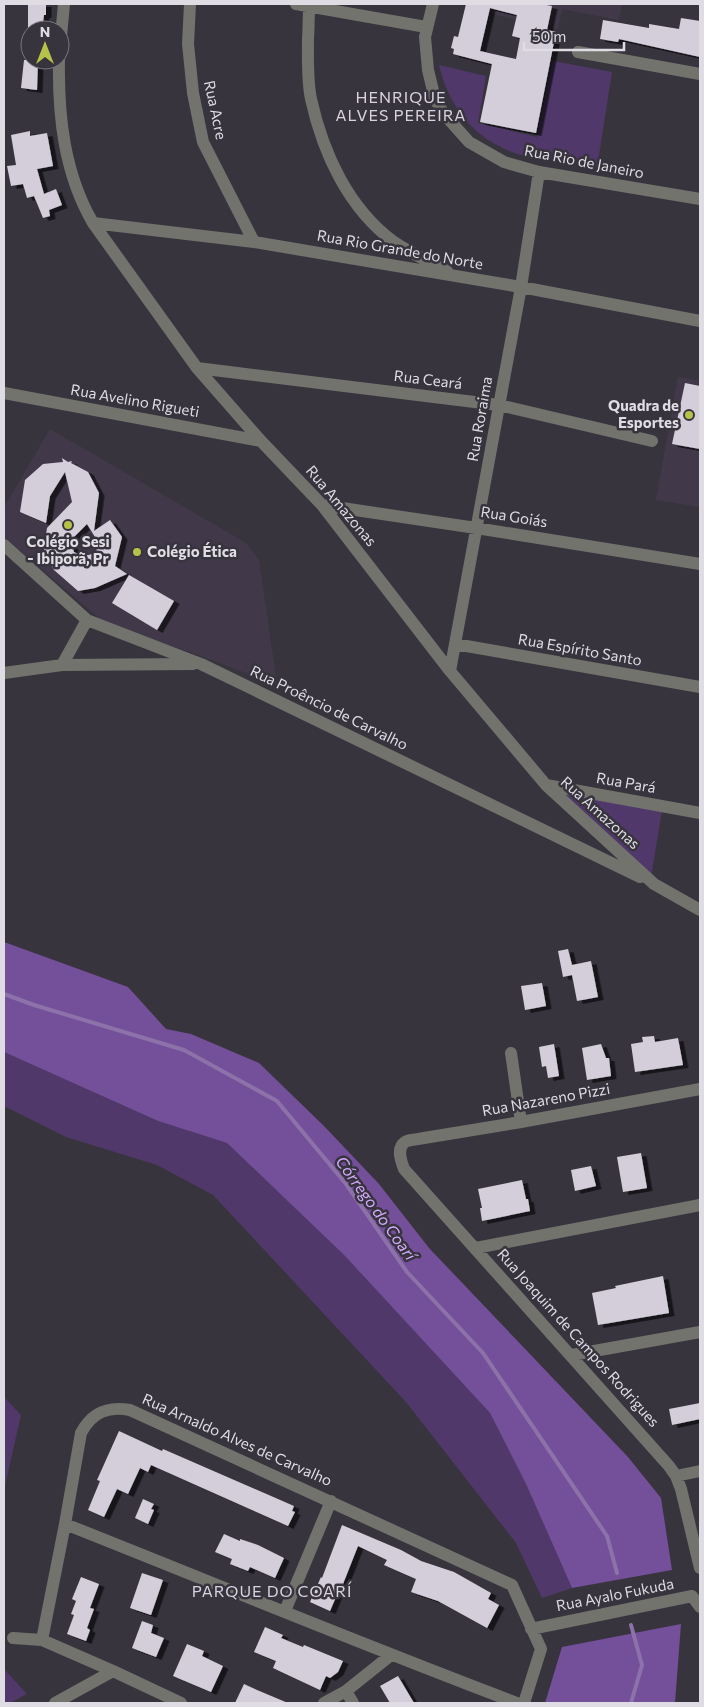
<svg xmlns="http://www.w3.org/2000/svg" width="704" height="1707" font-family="Commissioner,sans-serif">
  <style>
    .built { fill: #41394a }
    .green { fill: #50386a }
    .forest { fill: #744f9a }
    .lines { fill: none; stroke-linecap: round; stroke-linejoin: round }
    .stream { stroke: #8c72a8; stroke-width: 4 }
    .building { fill: #d4cedb; fill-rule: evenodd; filter: url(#shadow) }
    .minor { stroke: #72736d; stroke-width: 12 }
    .poi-dot { fill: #b6c249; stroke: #38343e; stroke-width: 2 }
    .labels { text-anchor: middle; stroke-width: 5; stroke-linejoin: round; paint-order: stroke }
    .street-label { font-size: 15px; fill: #dfdce3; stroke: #38343e }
    .poi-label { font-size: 15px; font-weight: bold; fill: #dfdce3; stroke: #38343e; text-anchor: end }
    .neighbourhood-label { font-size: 16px; letter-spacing: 1px; fill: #d9d3e1; stroke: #38343e }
    .water-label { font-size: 16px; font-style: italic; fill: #d3acff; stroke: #38343e }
  </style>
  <defs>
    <filter id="shadow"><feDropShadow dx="5.5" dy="3" stdDeviation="0" flood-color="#0009"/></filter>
  </defs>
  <rect width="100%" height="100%" fill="#38343e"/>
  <path class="built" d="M494,4H622L619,20L562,9L558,29L492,14Z
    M678,377L700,381V507L656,500Z
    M50,429L246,543L259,560L277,685L199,655L107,625L4,537L5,506Z"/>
  <path class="green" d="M553,61L612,72L597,168L576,164V157L559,155L558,161C547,159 534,160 524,156C478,143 450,111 439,65L486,76L478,123L537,137Z
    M565,794L662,810L651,877Z
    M4,1052L158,1121L227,1143L344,1255L490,1413L526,1484L572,1588L542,1598L516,1543L406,1402L213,1195L157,1165L66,1137L4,1106Z
    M4,1397L21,1415L4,1490Z
    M4,1669L27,1694L10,1703H4Z"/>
  <path class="forest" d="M4,942L128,987L166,1029L191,1034L259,1063L324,1126L379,1184L429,1248L628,1457L661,1498L672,1570L572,1588L526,1484L490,1413L344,1255L227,1143L158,1121L4,1052Z
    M681,1624L675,1703H545L562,1647Z"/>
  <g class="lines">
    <path class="stream" d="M4,994L34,1005L184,1050L277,1101L346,1184L407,1272L483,1353L607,1536L617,1573
      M631,1625L642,1665L631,1703"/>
  </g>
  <path class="building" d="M28,4H46V15H44L42,30H28Z
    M466,4H541L552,6L547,30L556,32L536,133L480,122L492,64L453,54L454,49L451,48L454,36L458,37ZM490,8L517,15L512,36L520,38L516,59L480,51Z
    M681,18L700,21V57L619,39L618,42L600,39L603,20L649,28V24L679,29Z
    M24,60H38L37,90L21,88Z
    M30,131V136L47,133L53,166L37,169L44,194L56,189L62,205L49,210L50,216L43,218L34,196L27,198L23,184L11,186L7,166L16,165L11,135Z
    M685,383L700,386V449L672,444Z
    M62,458L68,462L72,461L71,463L88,472L99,493L94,531L110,520L122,537L115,566L127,574L95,588L78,591L54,570L44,549L47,528L72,502L65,472L50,496L46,523L20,512L25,480L43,464L63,462ZM87,524L98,542L96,552L89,555H80L74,552L72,545L74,537Z
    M129,575L174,601L157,630L112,603Z
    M568,949L572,965L591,961L598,997L577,1001L572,975L563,977L558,951Z
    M542,983L546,1006L525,1010L521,986Z
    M654,1036L655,1042L678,1038L683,1065L635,1072L631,1044L643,1042L642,1037Z
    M554,1044L559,1076L548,1078L546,1066L542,1067L539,1047Z
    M601,1044L606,1058H609L611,1076L587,1080L582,1048Z
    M641,1153L647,1188L623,1192L617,1157Z
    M591,1166L596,1186L575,1191L571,1170Z
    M522,1180L526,1199H528L530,1211L482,1221L480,1208H482L478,1189Z
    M663,1276L669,1313L598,1325L592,1293L616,1288L615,1286Z
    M700,1403V1419L672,1425L669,1409Z
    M119,1431L162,1451L163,1449L294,1506L292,1511L295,1512L288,1526L151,1465L148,1472L140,1468L128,1494L117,1489L104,1517L88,1510L100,1481L97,1480Z
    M143,1499L154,1504L151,1509L154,1510L148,1524L135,1518Z
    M342,1525L401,1550L421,1561L454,1572L491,1593L488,1599L499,1605L487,1628L438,1601L411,1592L416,1579L384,1565L387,1560L358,1546L343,1584L342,1583L330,1611L310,1602L321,1577L322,1578Z
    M224,1534L240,1541V1539L258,1545L284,1558L275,1578L250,1567L248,1571L230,1564L232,1559L215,1552Z
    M142,1573L163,1580L151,1615L130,1608Z
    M81,1577L99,1584L90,1608L94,1609L87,1628L90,1630L86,1641L67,1634L74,1615L71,1614L76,1601L72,1599Z
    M142,1621L153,1625L151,1633L164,1638L156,1657L132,1648Z
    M265,1627L283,1635L281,1638L303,1647L304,1645L343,1661L338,1672L330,1678L326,1676L320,1690L273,1668L276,1661L254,1652Z
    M187,1644L204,1651L202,1656L223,1666L211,1692L173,1676Z
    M398,1676L414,1703H390L380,1686Z
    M244,1684L257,1690L288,1703H235Z"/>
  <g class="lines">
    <path class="minor" d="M190,4L188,44L193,93L203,142L254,242
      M296,4L426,27
      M310,4C308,15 309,27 308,38C308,57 307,80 311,99C323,153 348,208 394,242C410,253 430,262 447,271
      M433,4L425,37L428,70L435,99L444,114L469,142L504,162L539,172L700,199
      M60,47L64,4
      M578,52L700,74
      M59,60C58,116 64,173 93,223L197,368L261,441L322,505L450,671L546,785L654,884L700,910
      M93,223L254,242L521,287L700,321
      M197,368L499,405L652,441
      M4,393L261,441
      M322,505L476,528L700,564
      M4,545L87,620L201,664L640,877
      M455,644L700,687
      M62,665L87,620
      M450,671L521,287L539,172
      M4,673L62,665L193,664
      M546,785L700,813
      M511,1053L521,1122
      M700,1089L521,1122L418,1139C414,1140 408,1140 405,1142C396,1148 401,1161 404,1169L669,1466L676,1476L681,1489L700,1568
      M476,1248L700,1205
      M572,1355L700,1332
      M676,1476L700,1471
      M65,1524C216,1584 366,1646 517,1703
      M285,1611L331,1501
      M531,1629L692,1596L700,1607
      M13,1638L42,1640L113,1671L181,1703
      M42,1640L65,1524L81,1433C92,1412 108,1406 130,1410L512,1585L541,1649L524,1703
      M346,1691L353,1703
      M55,1703L113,1671
      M324,1703L346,1691L391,1655"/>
  </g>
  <g class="poi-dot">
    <circle cx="689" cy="415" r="5"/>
    <circle cx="68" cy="525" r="5"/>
    <circle cx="137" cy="552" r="5"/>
  </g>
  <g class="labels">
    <g class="street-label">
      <text transform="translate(215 110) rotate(78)" y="5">Rua Acre</text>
      <text transform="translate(584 162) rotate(11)" y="5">Rua Rio de Janeiro</text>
      <text transform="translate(400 250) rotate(10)" y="5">Rua Rio Grande do Norte</text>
      <text transform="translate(428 380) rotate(7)" y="5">Rua Ceará</text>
      <text transform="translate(135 401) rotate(10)" y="5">Rua Avelino Rigueti</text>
      <text transform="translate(480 419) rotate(-80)" y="5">Rua Roraima</text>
      <text transform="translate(341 506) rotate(50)" y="5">Rua Amazonas</text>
      <text transform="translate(514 517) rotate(9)" y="5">Rua Goiás</text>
      <text transform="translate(580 650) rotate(10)" y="5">Rua Espírito Santo</text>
      <text transform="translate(329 708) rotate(26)" y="5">Rua Proêncio de Carvalho</text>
      <text transform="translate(626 783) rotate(10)" y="5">Rua Pará</text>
      <text transform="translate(600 813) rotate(42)" y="5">Rua Amazonas</text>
      <text transform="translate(546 1100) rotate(-10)" y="5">Rua Nazareno Pizzi</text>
      <text transform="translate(578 1338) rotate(48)" y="5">Rua Joaquim de Campos Rodrigues</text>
      <text transform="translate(237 1440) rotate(24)" y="5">Rua Arnaldo Alves de Carvalho</text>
      <text transform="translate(615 1595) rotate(-11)" y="5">Rua Ayalo Fukuda</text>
    </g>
    <g class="poi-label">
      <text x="679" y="411">Quadra de<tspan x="679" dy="17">Esportes</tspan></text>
      <text x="68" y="547" text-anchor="middle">Colégio Sesi<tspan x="68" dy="17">- Ibiporã, Pr</tspan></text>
      <text x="147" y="557" text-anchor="start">Colégio Ética</text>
    </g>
    <g class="neighbourhood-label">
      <text x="401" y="103">HENRIQUE<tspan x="401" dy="18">ALVES PEREIRA</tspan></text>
      <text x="272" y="1597">PARQUE DO COARÍ</text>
    </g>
    <g class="water-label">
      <text transform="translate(376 1208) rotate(54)" y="6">Córrego do Coarí</text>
    </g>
  </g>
  <rect width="704" height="1707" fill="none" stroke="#dfdce3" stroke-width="10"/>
  <g transform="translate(45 45)"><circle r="24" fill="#38343e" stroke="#7b7780"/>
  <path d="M0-4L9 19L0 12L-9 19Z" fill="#b6c249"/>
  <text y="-8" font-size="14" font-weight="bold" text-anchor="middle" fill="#dfdce3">N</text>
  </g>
  <path d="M524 42v8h100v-8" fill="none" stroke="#dfdce3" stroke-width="2.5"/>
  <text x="532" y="42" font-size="15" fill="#dfdce3" stroke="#38343e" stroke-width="4" paint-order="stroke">50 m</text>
</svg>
